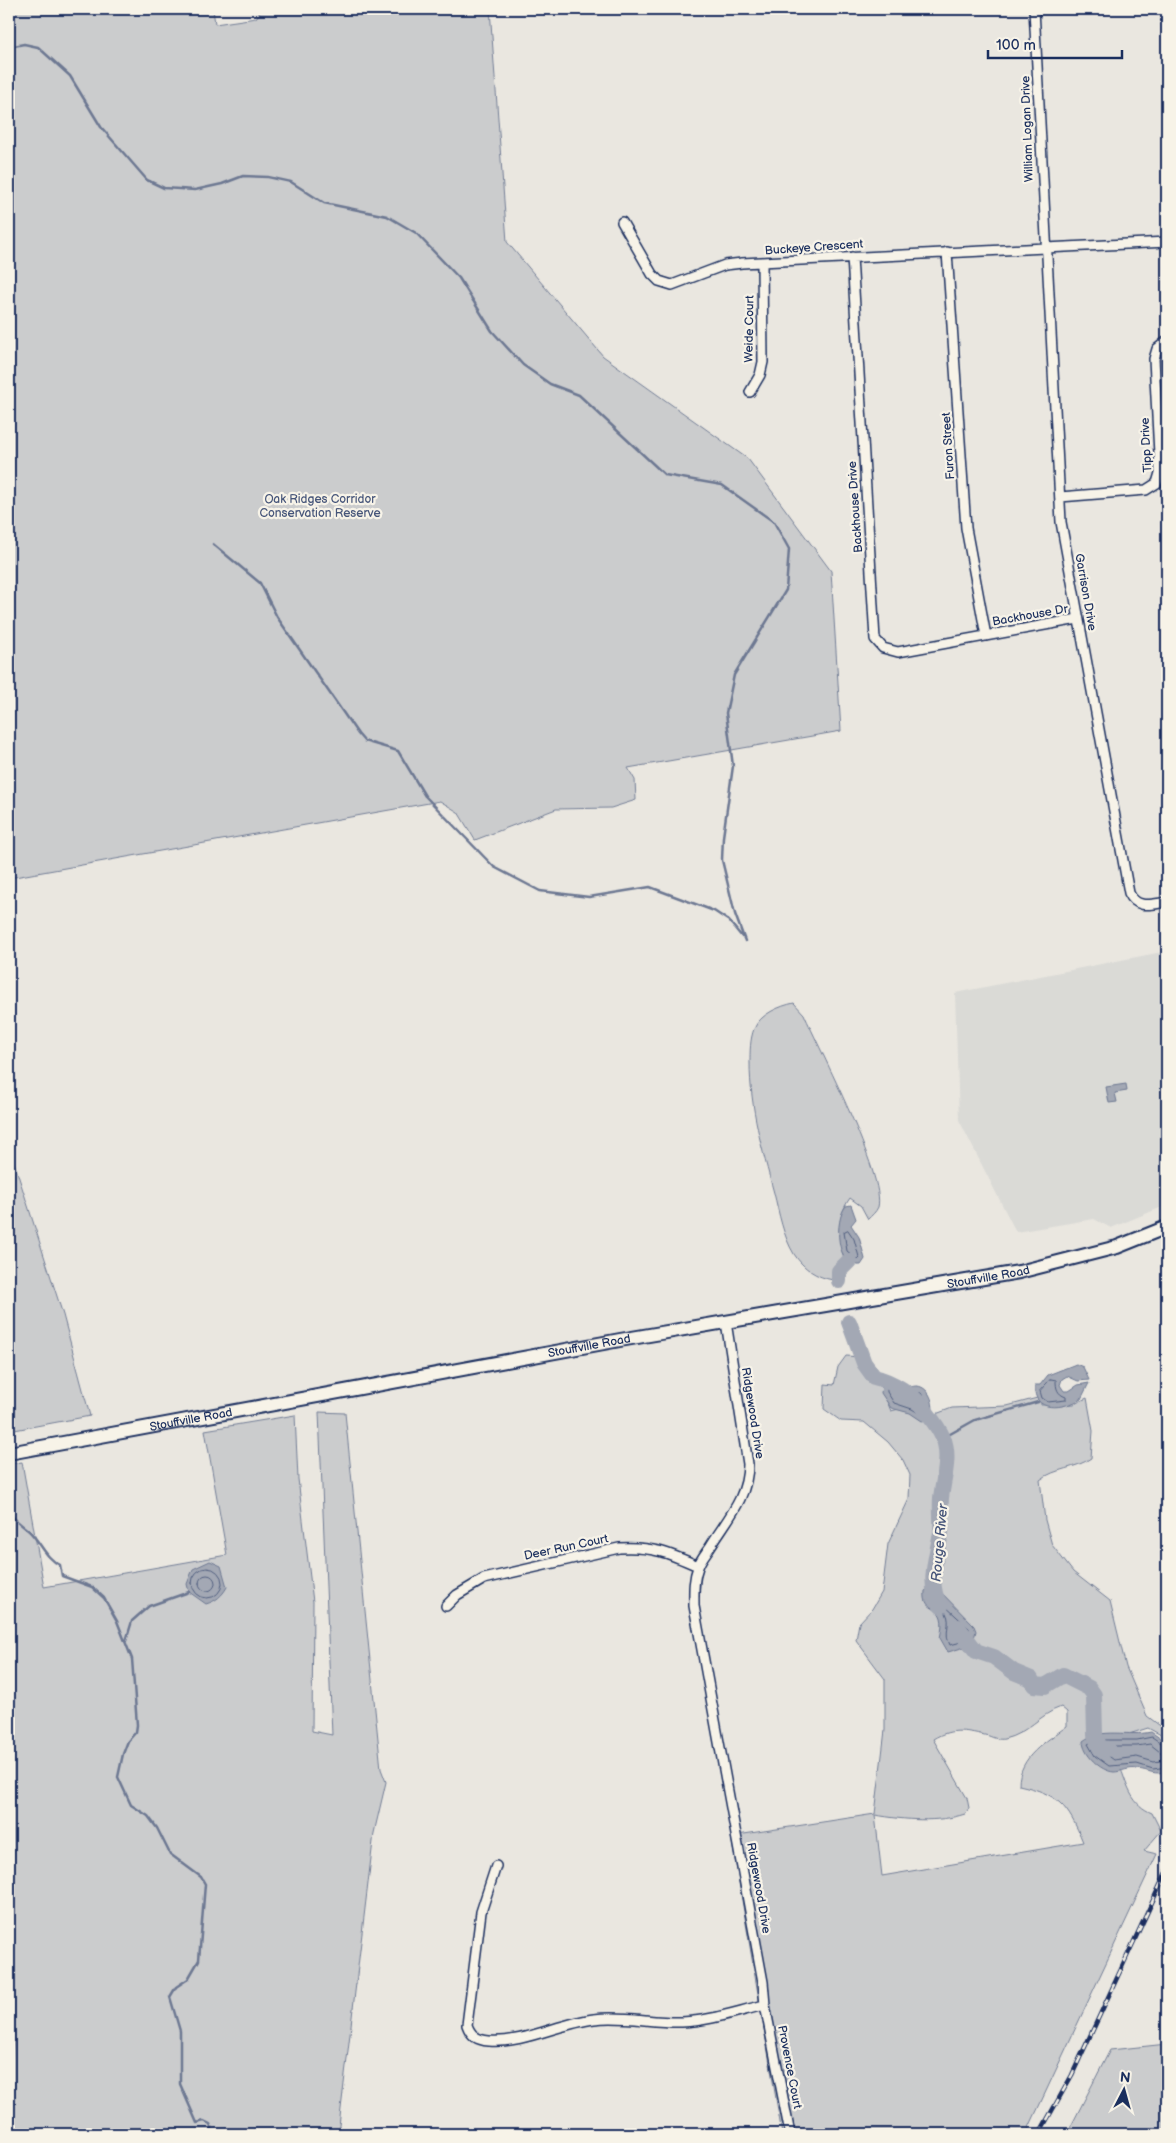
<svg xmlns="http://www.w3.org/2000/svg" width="1176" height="2143" font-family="'Balsamiq Sans',sans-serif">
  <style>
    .built { fill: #dadad6 }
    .green { fill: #cbcccd; stroke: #737e96; fill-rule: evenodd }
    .water { fill: #a3a8b4; stroke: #6d7892 }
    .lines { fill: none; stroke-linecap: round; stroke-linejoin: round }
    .shore { stroke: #515f80; stroke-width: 1 }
    .stream { stroke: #6d7892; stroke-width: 2.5 }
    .river { stroke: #a3a8b4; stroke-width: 16 }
    .street-casing { stroke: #1b2f5e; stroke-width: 12 }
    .secondary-casing { stroke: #1b2f5e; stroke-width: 16 }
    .street { stroke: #f7f3e8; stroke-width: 9 }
    .secondary { stroke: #f7f3e8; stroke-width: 12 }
    .rail-casing { stroke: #1b2f5e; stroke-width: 4.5 }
    .rail { stroke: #f7f3e8; stroke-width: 2.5; stroke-dasharray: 8; stroke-linecap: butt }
    .labels { text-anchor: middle; stroke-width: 4.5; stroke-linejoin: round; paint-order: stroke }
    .street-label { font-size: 12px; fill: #1b2f5e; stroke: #f7f3e8 }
    .park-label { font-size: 12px; fill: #47567a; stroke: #f7f3e8 }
    .water-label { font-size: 14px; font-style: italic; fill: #445378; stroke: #f7f3e8 }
  </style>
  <rect width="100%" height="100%" fill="#eae7e0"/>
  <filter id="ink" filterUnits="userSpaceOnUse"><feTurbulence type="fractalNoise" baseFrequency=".02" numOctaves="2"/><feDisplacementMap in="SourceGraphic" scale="10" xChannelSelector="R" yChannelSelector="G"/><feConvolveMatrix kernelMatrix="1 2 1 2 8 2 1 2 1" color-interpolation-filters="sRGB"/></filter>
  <g filter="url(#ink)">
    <path class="built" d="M1167,951V1205L1111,1228L1094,1219L1016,1232L959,1120L955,993Z"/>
    <path class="green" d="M9,9H213L215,24L256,18L262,9H490L507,242L603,356L748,459L831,571L841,731L628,768L635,780L636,800L611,808L556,809L475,840L458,812L440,801L9,878Z
      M794,1003L804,1014C819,1048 886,1177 878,1207C876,1212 871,1216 868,1219L861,1206L850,1198C835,1219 837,1244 848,1268L833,1280C816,1277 804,1269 794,1254C783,1236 779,1213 774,1193C762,1149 750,1108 750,1063C750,1052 750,1039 754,1029C760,1014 780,1006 794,1003Z
      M9,1153L12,1156L63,1315L90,1416L9,1431Z
      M846,1356L861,1357L878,1380L891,1411L907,1407L925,1418L952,1408L1007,1406L1041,1397V1405L1074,1404L1087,1398L1093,1431L1091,1458C1076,1469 1055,1468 1040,1480L1045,1520L1052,1545L1073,1572L1110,1601L1126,1667L1147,1716L1167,1731V1747L1161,1735L1148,1728L1116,1738L1096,1754L1112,1771L1121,1769C1128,1788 1132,1805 1152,1813L1161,1831L1144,1851L1157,1854L1026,2134H782L731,1836L875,1814L885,1730V1679L856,1640L859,1623L872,1609L882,1592L888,1544L909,1499L910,1475L903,1460L888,1442L864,1422L841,1421L824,1409L825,1384L834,1385L838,1367ZM1061,1707L1067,1712V1726C1046,1742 1019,1756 1019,1785C1058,1794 1068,1805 1083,1842L882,1876L875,1815C905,1820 937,1823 965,1814L969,1808L967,1798L933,1739C953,1727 967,1731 989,1736C994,1738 999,1740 1004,1739C1027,1734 1040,1714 1061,1707Z
      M319,1412L345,1413L381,1769L386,1782L374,1833L338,2134H9V2085L13,2042L9,2038V1464L22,1462L44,1587L227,1555L205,1430L295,1415L298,1479L313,1602L312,1731L332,1735Z
      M1167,2044V2134H1067L1110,2050Z"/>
    <path class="water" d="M1126,1084L1127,1091L1115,1093L1117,1102L1109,1103L1106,1087Z
      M851,1205L856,1219L851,1225L859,1237L865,1259L861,1265C835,1268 834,1220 846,1206Z
      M1076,1364L1083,1367L1089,1380L1078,1381L1067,1376L1062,1379L1060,1385L1064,1391H1069L1078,1385L1089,1383L1081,1399C1064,1409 1032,1414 1035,1385H1040L1048,1375Z
      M891,1377C896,1380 900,1384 905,1386C909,1388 912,1386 917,1386C931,1387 936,1408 931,1418L922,1421L910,1413L891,1408L881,1393L883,1378Z
      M210,1561L221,1566L227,1587C222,1596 216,1601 206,1604L189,1592L187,1584L193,1569Z
      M934,1585L974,1626L976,1631L972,1645L948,1652L940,1638C949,1599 922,1617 925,1591Z
      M1151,1732L1167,1743V1771C1155,1776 1149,1770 1137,1769C1129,1767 1121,1772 1114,1772C1100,1771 1083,1754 1083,1741C1101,1727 1130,1737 1151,1732Z"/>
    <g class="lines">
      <path class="shore" d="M848,1230L854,1239L859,1257L857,1259L847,1251L844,1232Z
        M1051,1379L1056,1380C1056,1388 1057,1394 1066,1397V1400L1048,1402L1042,1398L1040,1391Z
        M890,1382L903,1390L921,1393L928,1405L927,1415L923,1416L912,1409L894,1403L887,1392V1384Z
        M192 1583a15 15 0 1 1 30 0a15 15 0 1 1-30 0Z
        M199 1583a8 8 0 1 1 16 0a8 8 0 1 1-16 0Z
        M931,1593L969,1628V1640L950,1645C943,1632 952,1624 946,1613C942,1605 933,1605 929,1596Z
        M1167,1747L1152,1737L1137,1740H1095L1088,1744L1095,1756L1109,1766L1137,1764L1153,1769L1167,1767
        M1167,1753L1160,1752L1150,1744L1137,1746H1100L1098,1748L1114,1760L1137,1757L1154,1762L1167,1760"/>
      <path class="stream" d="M9,47L24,44L38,47L70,76L101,127L147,180L164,188L195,190L222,184L243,176L268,177L291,182L324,203L387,216L416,233L459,278L492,331L523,365L550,384L579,395L665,475L722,485L774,522L789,549L786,590L734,675L726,713L733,766L723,837L722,860L735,914L745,941
        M213,544L260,583L277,617L358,734L364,741L398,751L425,796L494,867L540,891L589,897L650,887L714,911L729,921L742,937
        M943,1438L975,1420L1038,1402
        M9,1512C15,1521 21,1524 29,1531C40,1541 46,1559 60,1565L62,1576L92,1587L104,1598L117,1621L132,1659L137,1725L136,1732L128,1741L123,1754L118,1777L131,1805L148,1816L157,1828L170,1854L201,1877L205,1884L199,1960L188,1979L176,1987L170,1997L180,2031V2084L197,2123L204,2121L210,2124L214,2134
        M126,1641L132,1621L149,1606L189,1592"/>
      <path class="river" d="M839,1281V1271L849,1261
        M849,1322L864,1363L874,1377C892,1381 914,1395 924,1409C931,1418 939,1428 943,1438C951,1456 943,1480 941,1498C940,1510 942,1522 941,1533C937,1555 926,1586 941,1606
        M958,1627L976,1651L994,1657L1014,1672L1031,1679L1034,1685L1045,1686L1063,1675L1089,1688L1094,1695L1095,1735L1100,1748L1108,1749"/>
      <defs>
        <path id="street" d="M1034,9L1061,522L1129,893C1137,910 1152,904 1167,902
          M622,222L652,274L659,281L672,285L725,265L742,263L1167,242
          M947,252L966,528L986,636
          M852,257L875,639L883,648L898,652L1078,619
          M750,392L760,375L763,362L762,263
          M1060,497L1146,490L1157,483L1160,473L1154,359L1157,349L1167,341
          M726,1322L748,1464C748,1498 727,1519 710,1547C706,1553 700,1560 698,1567C693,1580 694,1593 694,1606L763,1982L765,2005L790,2134
          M446,1606L457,1595L484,1579L619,1548C652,1546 669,1553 698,1566
          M496,1866L481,1912L467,2025C471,2036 477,2040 489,2041C522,2044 561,2023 594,2019C624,2015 653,2023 682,2022C710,2021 738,2011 765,2005"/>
        <g id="secondary">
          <path id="s1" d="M9,1453L620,1340L1019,1272L1117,1247L1167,1227"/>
        </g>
      </defs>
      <use href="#street" class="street-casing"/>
      <use href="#secondary" class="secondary-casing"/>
      <use href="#street" class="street"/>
      <use href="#secondary" class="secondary"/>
      <defs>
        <path id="rail" d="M1039,2134L1072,2075L1167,1870"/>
      </defs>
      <use href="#rail" class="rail-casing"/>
      <use href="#rail" class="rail"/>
    </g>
  </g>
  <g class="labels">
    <g class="street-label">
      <text transform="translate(1027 129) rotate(-92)" y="4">William Logan Drive</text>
      <text transform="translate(814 247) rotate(-4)" y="4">Buckeye Crescent</text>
      <text transform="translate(749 329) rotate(-89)" y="4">Weide Court</text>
      <text transform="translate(1146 445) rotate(-93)" y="4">Tipp Drive</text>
      <text transform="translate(948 446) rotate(-94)" y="4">Furon Street</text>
      <text transform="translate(855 507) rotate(-94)" y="4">Backhouse Drive</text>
      <text transform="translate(1086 592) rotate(80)" y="4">Garrison Drive</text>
      <text transform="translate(1030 615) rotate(-10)" y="4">Backhouse Dr</text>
      <text dy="4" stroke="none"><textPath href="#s1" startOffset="995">Stouffville Road</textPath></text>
      <text dy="4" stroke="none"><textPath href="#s1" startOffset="590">Stouffville Road</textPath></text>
      <text transform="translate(753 1413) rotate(81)" y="4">Ridgewood Drive</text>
      <text dy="4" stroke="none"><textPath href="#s1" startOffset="185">Stouffville Road</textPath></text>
      <text transform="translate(566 1547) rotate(-12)" y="4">Deer Run Court</text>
      <text transform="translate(759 1888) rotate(80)" y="4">Ridgewood Drive</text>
      <text transform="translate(790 2067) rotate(79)" y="4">Provence Court</text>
    </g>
    <g class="park-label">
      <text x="320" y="503">Oak Ridges Corridor<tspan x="320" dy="14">Conservation Reserve</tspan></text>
    </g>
    <g class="water-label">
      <text transform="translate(939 1543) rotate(-85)" y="5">Rouge River</text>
    </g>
  </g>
  <rect width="1176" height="2143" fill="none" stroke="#f7f3e8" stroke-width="30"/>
  <rect x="15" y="15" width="1146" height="2113" fill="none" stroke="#1b2f5e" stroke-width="2" filter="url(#ink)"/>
  <g transform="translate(1124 2090) rotate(6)" stroke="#f7f3e8" stroke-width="4" paint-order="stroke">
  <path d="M0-4L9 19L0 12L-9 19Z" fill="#1b2f5e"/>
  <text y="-8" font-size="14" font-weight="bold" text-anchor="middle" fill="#1b2f5e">N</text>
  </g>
  <path d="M988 50v8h134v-8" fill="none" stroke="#1b2f5e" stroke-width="2.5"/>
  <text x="996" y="50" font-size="15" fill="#1b2f5e" stroke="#f7f3e8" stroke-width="4" paint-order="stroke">100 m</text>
</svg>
